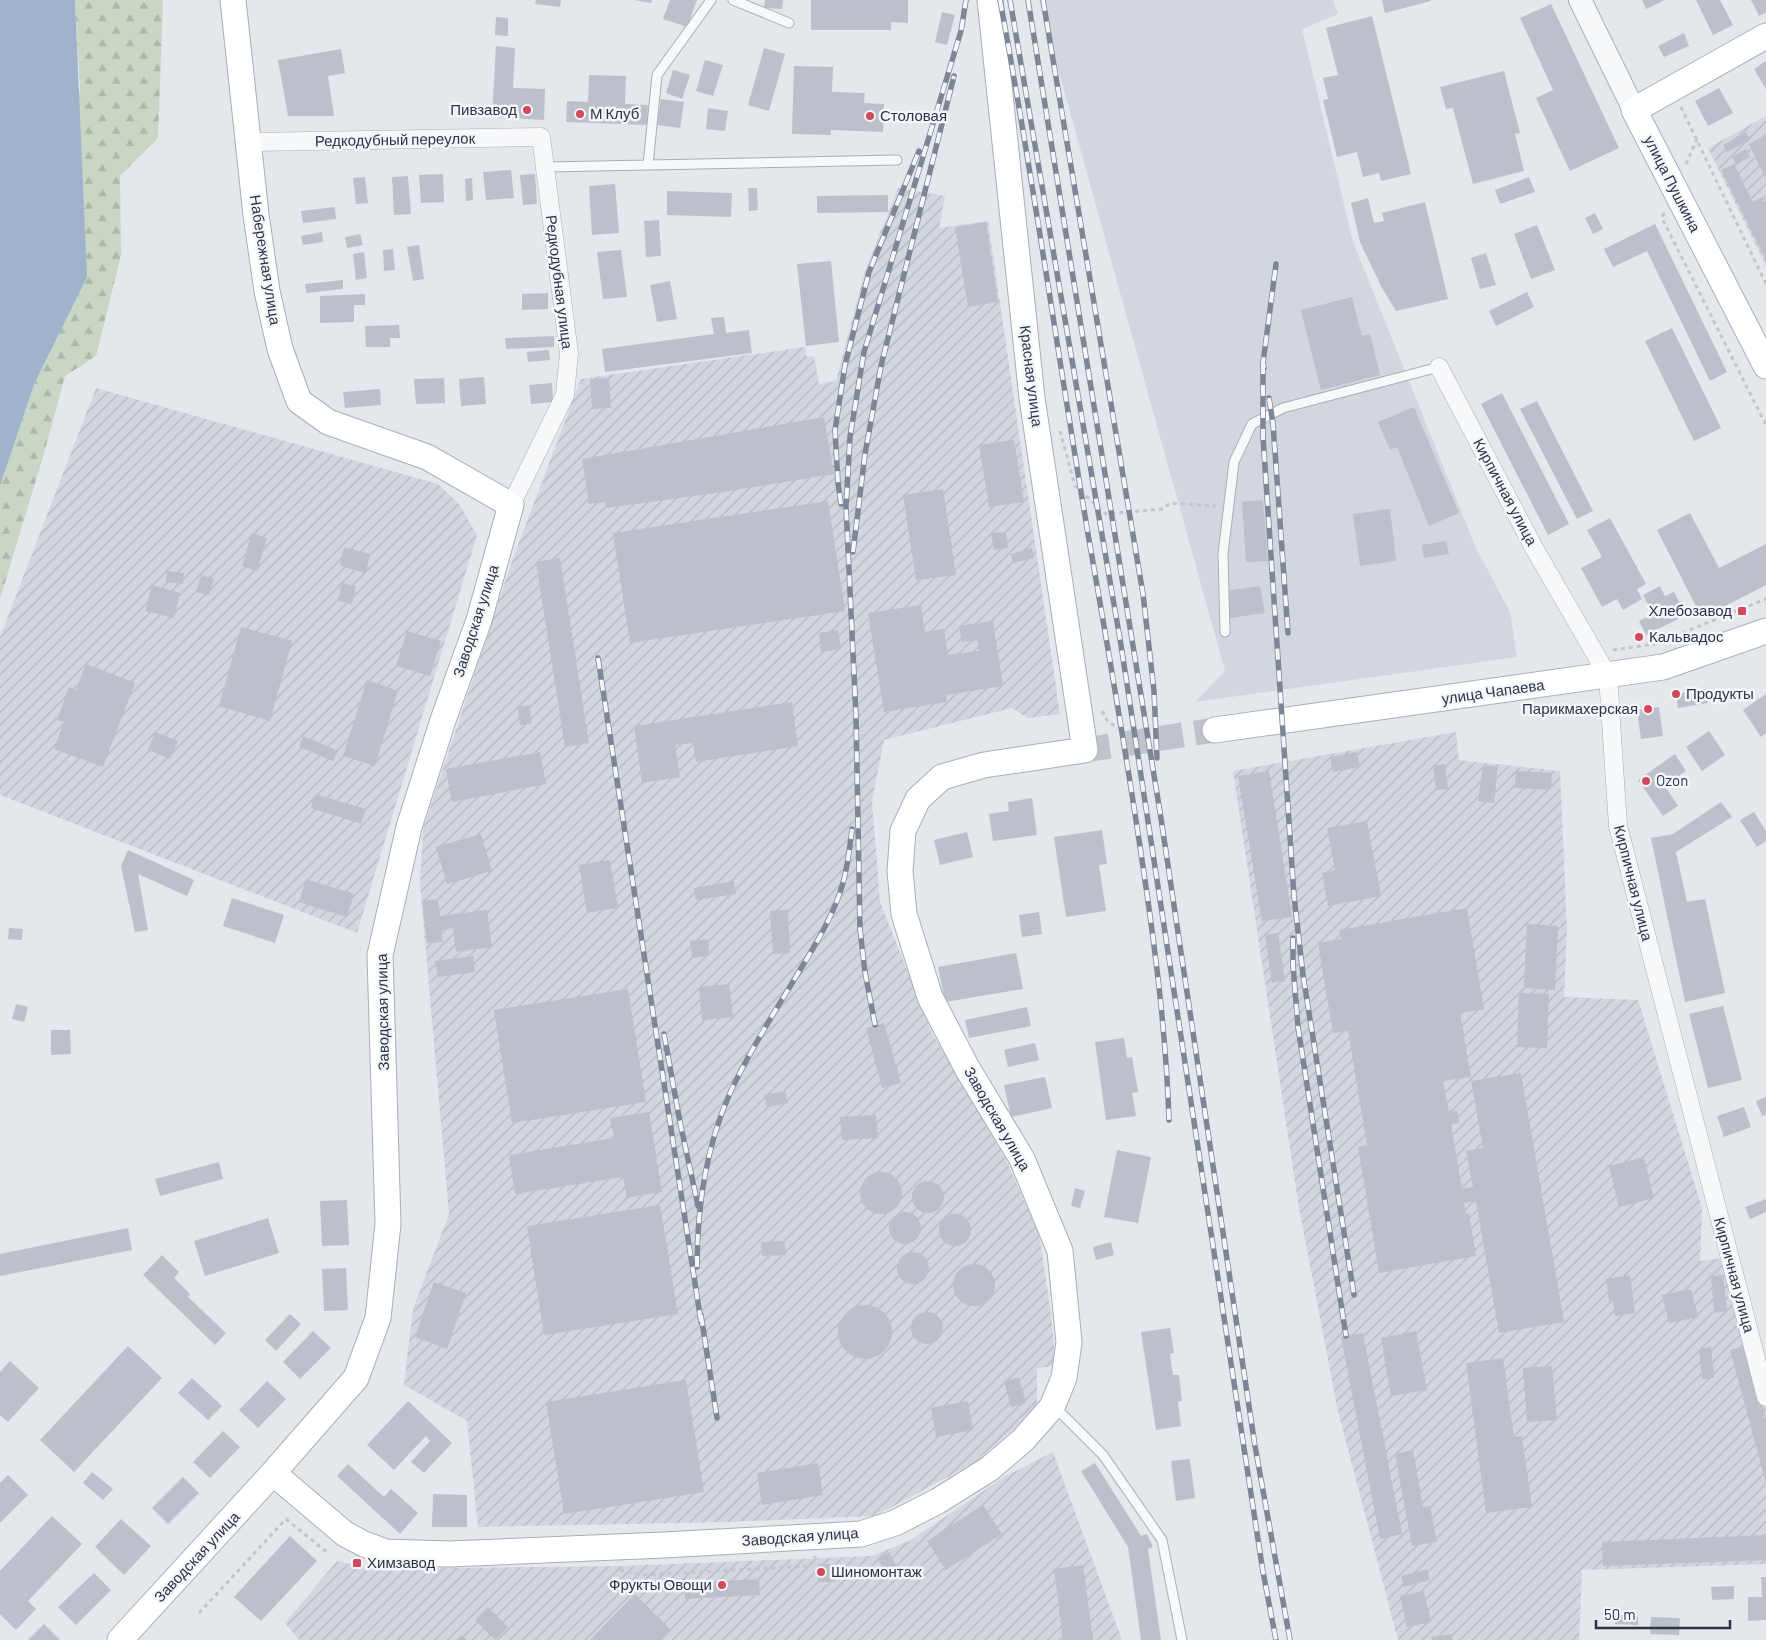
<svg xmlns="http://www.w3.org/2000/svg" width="1766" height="1640" font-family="Barlow,sans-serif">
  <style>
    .built { fill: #d2d6de }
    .industrial { fill: url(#industrial-furrows) }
    .forest { fill: url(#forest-firs) }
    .water { fill: #9fb4cc }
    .building { fill: #bbc0ca }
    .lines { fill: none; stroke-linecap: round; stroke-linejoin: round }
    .secondary-tunnel { stroke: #bfc3cb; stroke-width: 25; stroke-dasharray: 25 12; stroke-linecap: butt }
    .service-casing { stroke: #a9aeb7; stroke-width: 11 }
    .minor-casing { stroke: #a9aeb7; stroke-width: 19 }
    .tertiary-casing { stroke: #a9aeb7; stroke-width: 24 }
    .secondary-casing { stroke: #a9aeb7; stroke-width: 27 }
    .path { stroke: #c2c5cb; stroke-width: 3; stroke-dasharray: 4 4; stroke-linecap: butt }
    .service { stroke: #f7f8fa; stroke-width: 9 }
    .minor { stroke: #f7f8fa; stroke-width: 18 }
    .tertiary { stroke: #f7f8fa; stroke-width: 22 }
    .secondary { stroke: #fff; stroke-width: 25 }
    .rail-casing { stroke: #7d8696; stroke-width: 5.5 }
    .rail { stroke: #f4f6f9; stroke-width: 4; stroke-dasharray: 11; stroke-linecap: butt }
    .poi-dot { fill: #d1495b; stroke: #f4f6f9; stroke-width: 2 }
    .labels { text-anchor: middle; stroke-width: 5; stroke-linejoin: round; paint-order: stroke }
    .poi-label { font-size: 15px; fill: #2b3445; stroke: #f4f6f9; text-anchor: start }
    .street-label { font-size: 15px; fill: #2b3445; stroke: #f4f6f9 }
  </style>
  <defs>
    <pattern id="industrial-furrows" width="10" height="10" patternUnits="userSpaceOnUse" patternTransform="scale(1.25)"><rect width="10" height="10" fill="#d2d6de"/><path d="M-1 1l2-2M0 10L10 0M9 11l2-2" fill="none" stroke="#b4b8c0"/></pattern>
    <pattern id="forest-firs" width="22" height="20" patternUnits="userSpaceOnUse" patternTransform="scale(1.25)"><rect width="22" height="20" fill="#c9d6c5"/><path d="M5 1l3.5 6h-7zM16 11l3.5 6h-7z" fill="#adb8ab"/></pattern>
  </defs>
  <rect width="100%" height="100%" fill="#e4e7ec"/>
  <path class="built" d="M1039,0H1333L1338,14L1302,29L1353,242L1476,548L1510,612L1517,657L1195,702L1225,671Z"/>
  <path class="industrial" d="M1766,116V266L1708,148Z
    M898,188L945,196L939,228L988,221L1060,714L1028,718L1012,708L884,740L872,801L880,902L932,1033L1005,1158L1039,1234L1051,1314L1056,1366L1037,1368V1409L974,1463L875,1516L726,1522L478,1527L467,1421L404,1385L413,1309L449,1214L420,885L423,829L512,561L581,379L805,347L806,356L814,357L819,384L836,381L865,271Z
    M96,388L438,484L459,504L477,535L357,933L0,795V637Z
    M1456,732L1459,760L1560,771L1567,930L1564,997L1638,1000L1702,1208L1700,1261L1721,1258L1766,1405V1564L1582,1570L1579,1640H1398L1337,1407L1299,1208L1233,771Z
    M1053,1452L1122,1640H299L285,1623L337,1561L372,1569L622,1566L872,1556L911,1540L1004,1477Z"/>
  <path class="forest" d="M75,0H163L158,138L120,176L121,255L96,356L65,376L45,450L0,599V486L35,382L80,89Z"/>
  <path class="water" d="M0,0H75L87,277L35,382L0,486Z"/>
  <path class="building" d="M536,0H561L560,7L535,4Z
    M634,0H652L651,3Z
    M670,0H697L687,27L663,19Z
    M765,0H783L782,9L764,8Z
    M811,0H908V23L891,22V30H811Z
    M1382,0H1431V1L1385,13Z
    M1642,0H1665L1646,9Z
    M1696,0H1720L1733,25L1713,35Z
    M1751,0H1766V13L1759,16Z
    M1551,4L1619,148L1570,171L1536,98L1553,90L1520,18Z
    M942,12L955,15L947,45L935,42Z
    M1372,16L1411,174L1381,181L1379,173L1363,177L1357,152L1337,157L1323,100L1328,99L1323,78L1338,75L1326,28Z
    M496,17L508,18V36L495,35Z
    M1684,33L1689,46L1664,57L1658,46Z
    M496,46L515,48L513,88L545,89L544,120L492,117Z
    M764,48L785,54L769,111L748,105Z
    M341,49L345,73L328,76L334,116H288L278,60Z
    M705,60L723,65L713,96L696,91Z
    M1766,61V89L1754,69Z
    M794,66L833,67L832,92L865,93L864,103L884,104L883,132L831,130V135L792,134Z
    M673,70L690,75L682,99L666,93Z
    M1504,71L1520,133L1515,134L1524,171L1473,184L1453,108L1446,109L1440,87Z
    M589,75L626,76L625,104L648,105L647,125L566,122L567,101L588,102Z
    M1719,88L1733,113L1708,126L1695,101Z
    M661,99L684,102L680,128L657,125Z
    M708,108L728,111L725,131L706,129Z
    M1746,132L1750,140L1727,152L1723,145Z
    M1766,135V179L1749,144Z
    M1746,149L1750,157L1736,164L1732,157Z
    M1734,164L1753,202L1763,197L1766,202V260L1721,170Z
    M511,170L514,198L486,200L483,172Z
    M443,174L444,202L421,203L419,175Z
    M535,174L537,204L523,205L520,175Z
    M408,176L411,214L394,215L392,177Z
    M365,177L368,203L356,204L353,178Z
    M1529,177L1535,192L1500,204L1495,190Z
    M472,178L473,200L466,201L465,179Z
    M615,184L619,233L592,235L589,186Z
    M748,188H757L758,210L749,211Z
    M667,191L732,193L731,217L667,215Z
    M888,195V212L817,213V196Z
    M1368,198L1374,223L1384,221L1382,213L1425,202L1448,299L1396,311L1382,288L1360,242L1351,203Z
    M335,207L336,219L303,223L301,211Z
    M1595,213L1603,229L1593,234L1585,218Z
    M659,220L661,256L646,257L644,221Z
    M986,222L998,302L968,307L955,227Z
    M1655,224L1727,372L1710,381L1647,251L1613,267L1604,249Z
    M1537,225L1555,270L1531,279L1514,234Z
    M322,232L323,242L303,245L301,236Z
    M360,234L363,245L347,248L345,237Z
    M419,245L424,279L413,281L407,247Z
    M393,249L395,270L384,271L383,250Z
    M621,250L627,297L603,299L597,252Z
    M364,252L367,278L356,280L353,254Z
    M1486,253L1496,285L1480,289L1471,258Z
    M831,261L839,342L806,346L797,264Z
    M343,280V289L306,293L305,284Z
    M670,281L677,319L657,322L650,285Z
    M1527,292L1534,307L1496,326L1489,311Z
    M548,293V309L522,310V294Z
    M365,294V305H354V322L320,323V296Z
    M1352,297L1362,336L1370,334L1380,375L1321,390L1301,310Z
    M724,317L726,333L749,330L752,353L605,372L602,349L714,334L711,318Z
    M399,325L400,338H390V347H366L365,326Z
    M1672,328L1721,428L1694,441L1645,341Z
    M554,336V347L506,349L505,338Z
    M549,350L550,360L528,362L527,352Z
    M484,377L486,404L461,406L459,379Z
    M444,378L445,403L416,404L414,379Z
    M609,378L611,408L592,409L590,379Z
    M552,383L553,402L531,404L529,385Z
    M380,389L381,405L345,408L343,392Z
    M1502,393L1569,524L1548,535L1481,404Z
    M1537,401L1593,511L1577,519L1520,409Z
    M1414,407L1459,513L1429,526L1397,447L1390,450L1378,422Z
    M824,417L834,474L723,492L606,508L605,502L589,504L582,459Z
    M1014,440L1024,502L989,507L979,445Z
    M943,489L956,575L916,580L903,495Z
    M1263,500L1268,561L1246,562L1242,502Z
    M828,501L845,611L630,643L613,533Z
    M1390,509L1396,561L1360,566L1353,514Z
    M1690,513L1719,568L1766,544V585L1702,618L1657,530Z
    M1610,518L1646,584L1637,589L1642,599L1623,610L1617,599L1602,607L1581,568L1602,557L1587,530Z
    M1006,532L1008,548L994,550L991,533Z
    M252,533L267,538L257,571L242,566Z
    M1446,541L1449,554L1424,558L1422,545Z
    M344,547L370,554L366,573L340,566Z
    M1032,548L1034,558L1013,563L1011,554Z
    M560,558L589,743L565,747L536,562Z
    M167,571L184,573L183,584L166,582Z
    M201,575L214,579L209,595L196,592Z
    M342,583L356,586L352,604L338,601Z
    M152,585L180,593L174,618L145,611Z
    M1260,586L1265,613L1230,618L1226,591Z
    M1660,586L1665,596L1674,592L1686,615L1646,635L1639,621L1653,614L1643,595Z
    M921,605L925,632L944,629L948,655L979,651L977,640L962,642L959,626L993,621L1003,686L946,695L947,702L884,712L868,613Z
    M241,627L292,641L270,721L219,706Z
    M838,630L841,649L821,652L819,633Z
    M407,631L441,641L430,676L396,666Z
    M86,664L135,683L103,767L54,749L64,722L57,720L69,687L76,690Z
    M367,680L398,691L375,766L343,756Z
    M1706,689L1708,703L1678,708L1676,694Z
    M1766,694V733L1761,737L1743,710Z
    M792,702L798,746L696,762L693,743L675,745L680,777L642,783L634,726Z
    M530,705L531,724L520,725L518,706Z
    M1659,707L1663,736L1641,739L1637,710Z
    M1709,731L1725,755L1702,771L1686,747Z
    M155,732L178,741L170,759L148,750Z
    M303,736L338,751L333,761L299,747Z
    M540,752L546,784L452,802L446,769Z
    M1357,752L1360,767L1333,772L1330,757Z
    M1675,754L1686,771L1665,786L1678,806L1663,816L1638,780Z
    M1445,764L1448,789L1436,790L1433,766Z
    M1483,765L1498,767L1494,803L1478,801Z
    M1269,771L1292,917L1262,921L1238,776Z
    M1516,771L1552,773L1551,790L1515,788Z
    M315,794L366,809L361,824L311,808Z
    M1032,798L1037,835L993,841L989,814L1009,811L1008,802Z
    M1721,802L1732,817L1676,852L1687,902L1705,899L1725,993L1685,1002L1651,838L1673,834Z
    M1754,812L1766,831V841L1757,847L1740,820Z
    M1367,821L1381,896L1328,906L1322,873L1335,870L1327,828Z
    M1102,830L1107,864L1099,865L1106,911L1066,917L1054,837Z
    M967,832L973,857L940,865L934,840Z
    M481,834L492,871L447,884L436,847Z
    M128,850L194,880L187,896L138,874L148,930L135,932L121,866Z
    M610,860L618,908L587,913L579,865Z
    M306,879L354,894L347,917L299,902Z
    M734,881L736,894L696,900L694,888Z
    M232,898L284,915L275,943L223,926Z
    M438,899L440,916L487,910L492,947L456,952L453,928L441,930L443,942L427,943L422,901Z
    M1467,908L1484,1009L1460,1013L1471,1077L1443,1081L1449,1112L1457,1111L1459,1123L1451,1124L1462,1189L1473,1187L1466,1151L1483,1148L1471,1081L1521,1073L1564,1322L1499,1333L1476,1201L1464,1203L1466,1214L1469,1213L1476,1256L1379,1273L1358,1147L1367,1145L1348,1031L1333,1033L1318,943L1341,939L1339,930Z
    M788,910L790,953L773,954L770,911Z
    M1039,912L1042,934L1022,937L1019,915Z
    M1527,924L1558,926L1555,990L1524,988Z
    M9,928L23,929L22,940L8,939Z
    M1278,933L1285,981L1272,983L1265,935Z
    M708,939L709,956L692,958L690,941Z
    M1016,953L1023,989L945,1002L938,967Z
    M473,956L475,972L438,977L435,961Z
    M729,984L733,1017L702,1020L699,987Z
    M628,989L646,1102L512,1123L494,1010Z
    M1519,993L1549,994L1547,1048L1517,1047Z
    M16,1004L28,1007L24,1022L12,1019Z
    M1723,1006L1742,1080L1708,1088L1689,1014Z
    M1027,1007L1031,1026L969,1038L965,1020Z
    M884,1023L901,1083L882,1088L866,1028Z
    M51,1030H70L71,1054L51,1055Z
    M1124,1038L1127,1058L1132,1057L1138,1092L1132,1093L1136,1116L1106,1120L1095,1042Z
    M1035,1043L1039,1060L1008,1067L1004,1050Z
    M1045,1077L1052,1108L1011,1117L1004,1085Z
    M785,1091L788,1103L767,1107L764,1095Z
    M1766,1097V1115L1762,1116L1756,1101Z
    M1744,1107L1751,1127L1724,1137L1717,1116Z
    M649,1112L662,1192L627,1198L623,1177L515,1194L509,1155L614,1138L610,1118Z
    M876,1115L878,1138L842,1140L840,1117Z
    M1117,1150L1151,1157L1138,1223L1104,1217Z
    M1644,1157L1654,1198L1619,1207L1609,1166Z
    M219,1162L223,1179L160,1196L155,1179Z
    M860 1193a21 21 0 1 1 42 0a21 21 0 1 1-42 0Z
    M912 1197a16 16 0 1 1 32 0a16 16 0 1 1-32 0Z
    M1075,1188L1085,1191L1080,1208L1071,1206Z
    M1766,1199V1212L1750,1219L1745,1207Z
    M347,1200L349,1245L322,1246L320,1201Z
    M660,1205L678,1314L544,1335L527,1226Z
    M889 1228a16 16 0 1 1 32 0a16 16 0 1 1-32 0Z
    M939 1230a16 16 0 1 1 32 0a16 16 0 1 1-32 0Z
    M268,1218L279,1253L205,1276L194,1241Z
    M128,1228L132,1250L0,1276V1254Z
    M784,1241L786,1255L762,1256L761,1242Z
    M1111,1242L1114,1255L1096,1260L1093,1247Z
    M897 1268a16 16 0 1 1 32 0a16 16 0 1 1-32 0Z
    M162,1255L179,1272L174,1278L190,1294L188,1297L226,1333L215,1345L143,1275Z
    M953 1285a21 21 0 1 1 42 0a21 21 0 1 1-42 0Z
    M346,1268L348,1310L324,1311L322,1269Z
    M1630,1275L1635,1313L1615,1316L1613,1300L1609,1301L1606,1279Z
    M1723,1275L1727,1311L1714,1313L1711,1276Z
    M434,1282L466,1293L447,1349L415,1337Z
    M1691,1289L1698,1317L1669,1323L1662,1295Z
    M838 1332a27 27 0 1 1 54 0a27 27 0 1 1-54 0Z
    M911 1328a16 16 0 1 1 32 0a16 16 0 1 1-32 0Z
    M290,1314L301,1324L276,1351L265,1340Z
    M1170,1328L1174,1353L1170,1354L1173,1375H1179L1182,1401L1178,1402L1181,1426L1156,1430L1141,1332Z
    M313,1331L331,1348L300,1379L283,1362Z
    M1416,1331L1427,1390L1391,1396L1381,1338Z
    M1363,1333L1402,1534L1380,1539L1341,1337Z
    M128,1346L162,1378L74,1472L40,1440Z
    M1747,1346L1766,1419V1483L1730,1350Z
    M1711,1347L1714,1378L1702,1379L1699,1349Z
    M1503,1358L1514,1437L1522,1436L1532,1507L1486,1513L1466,1363Z
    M10,1361L39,1388L8,1422L0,1415V1372Z
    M1552,1366L1557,1420L1527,1422L1523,1368Z
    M1019,1377L1026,1403L1011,1407L1004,1381Z
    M192,1378L222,1406L208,1420L178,1393Z
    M686,1380L704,1492L564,1514L546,1402Z
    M267,1381L286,1399L258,1428L239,1410Z
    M408,1401L452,1443L424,1473L411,1462L430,1441L426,1436L394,1470L367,1445Z
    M968,1401L973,1430L936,1437L931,1408Z
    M223,1431L240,1447L210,1478L193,1462Z
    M1413,1450L1423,1507L1430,1506L1437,1542L1412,1546L1395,1454Z
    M1190,1459L1195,1498L1176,1501L1171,1461Z
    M818,1463L823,1495L762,1505L757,1473Z
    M1095,1463L1141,1536L1147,1534L1153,1547L1148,1549L1161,1640H1141L1128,1547L1081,1471Z
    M348,1464L384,1497L391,1489L418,1513L400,1534L337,1476Z
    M92,1472L113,1489L103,1500L83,1483Z
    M8,1475L28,1495L0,1523V1483Z
    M183,1477L199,1493L168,1524L152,1508Z
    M433,1494L467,1495V1527H432Z
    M983,1505L1002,1534L946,1570L927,1541Z
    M52,1516L82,1544L28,1601L36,1609L16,1630L0,1614V1571Z
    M121,1519L151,1546L124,1575L95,1547Z
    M1766,1535V1560L1603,1566L1602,1542Z
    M290,1536L317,1561L261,1621L234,1597Z
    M889,1552L899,1570L888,1577L878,1559Z
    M818,1564H835V1582H818Z
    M1083,1565L1093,1640H1063L1054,1569Z
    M1427,1569L1430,1580L1404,1587L1401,1576Z
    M94,1573L111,1590L76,1625L58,1607Z
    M1761,1577H1766V1620L1748,1621V1597H1762Z
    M759,1579L760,1595L685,1599V1583Z
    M1734,1586V1599L1712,1600L1711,1587Z
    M1424,1591L1431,1622L1407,1627L1400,1596Z
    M635,1594L671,1630L662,1640H590Z
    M488,1607L508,1627L495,1640L475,1620Z
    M1615,1615L1638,1617V1625L1615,1624Z
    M1651,1617L1680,1618L1679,1635L1650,1634Z
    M44,1624L60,1640H28Z
    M1452,1634L1453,1640H1432L1431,1637Z
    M462,1635L467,1640H456Z"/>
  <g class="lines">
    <path class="secondary-tunnel" d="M1085,750L1215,730"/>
    <defs>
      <path id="service" d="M733,0L789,23
        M648,165L657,75L711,0
        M545,167L897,160
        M1225,632L1223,554L1234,462L1252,424L1283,408L1439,367
        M1053,1408L1063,1415L1103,1455L1162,1540L1182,1640"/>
      <path id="minor" d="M249,142L541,137L569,353L565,395L511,505
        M1439,367L1534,548L1608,676L1618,826L1766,1397"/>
      <path id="tertiary" d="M1580,0L1634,110"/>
      <path id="secondary" d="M1766,36L1634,110L1766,366
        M1215,730L1663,667L1766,631
        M273,1473L345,1534L364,1544L386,1552L449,1554L664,1545L861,1534L895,1523L938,1501L989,1469L1023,1440L1052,1407L1064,1378L1069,1342L1060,1251L1022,1159L967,1068L930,997L904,914L900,871L903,831L918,799L942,777L984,765L1085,750L1032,398L990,0
        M120,1640L273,1473L356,1378L378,1318L388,1224L380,955L409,827L443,720L479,620L511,505L427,457L328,422L299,401L280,349L267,291L256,215L233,0"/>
    </defs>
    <use href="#service" class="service-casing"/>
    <use href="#minor" class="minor-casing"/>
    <use href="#tertiary" class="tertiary-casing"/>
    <use href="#secondary" class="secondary-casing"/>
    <path class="path" d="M1681,107L1766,284
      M1686,164L1697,139
      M1664,213L1662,218L1766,425
      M1060,431L1075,486L1106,514L1163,509L1170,503L1216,506
      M1613,650L1655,644L1766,599
      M1102,711L1108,722L1117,727
      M620,1570L641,1575L810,1566L815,1556
      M199,1613L286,1519L324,1550L331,1552"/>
    <use href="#service" class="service"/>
    <use href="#minor" class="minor"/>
    <use href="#tertiary" class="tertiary"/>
    <use href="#secondary" class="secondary"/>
    <defs>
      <path id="rail" d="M1000,0C1033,177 1058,356 1088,534C1107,642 1126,751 1142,860C1155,947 1166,1031 1169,1120
        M1010,0L1121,645L1263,1572L1276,1640
        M1028,0L1160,812L1255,1446L1290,1640
        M1043,0L1143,594L1154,691L1157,758
        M1263,363V437L1294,896L1303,975L1354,1295
        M1264,368L1263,363L1276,264
        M1269,398L1273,424L1288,633
        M841,504L838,483L835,430L845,365L869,272L919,151
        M853,552L865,454L881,366L954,76
        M598,658L701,1322
        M1293,938V965L1298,1027L1346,1336
        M875,1025L865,972L860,929L856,716L846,507L850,437L864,352L961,31L966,0
        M664,1034L680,1122L698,1206
        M697,1267C697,1208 706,1147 730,1093C750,1050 776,1010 800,970C813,949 827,926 836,903C846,880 849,854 852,829
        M701,1315L717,1418"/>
    </defs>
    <use href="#rail" class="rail-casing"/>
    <use href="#rail" class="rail"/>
  </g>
  <g class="poi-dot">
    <circle cx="527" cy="110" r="5"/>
    <circle cx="580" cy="114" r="5"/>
    <circle cx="870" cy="116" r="5"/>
    <rect x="1737" y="606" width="10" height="10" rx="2.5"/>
    <circle cx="1639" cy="637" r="5"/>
    <circle cx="1676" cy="694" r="5"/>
    <circle cx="1648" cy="709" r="5"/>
    <circle cx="1646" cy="781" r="5"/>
    <rect x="352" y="1558" width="10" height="10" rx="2.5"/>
    <circle cx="821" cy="1572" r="5"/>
    <circle cx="722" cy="1585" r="5"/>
  </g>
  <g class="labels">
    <g class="poi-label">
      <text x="517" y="115" text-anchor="end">Пивзавод</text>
      <text x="590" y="119">М Клуб</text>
      <text x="880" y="121">Столовая</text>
      <text x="1732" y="616" text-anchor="end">Хлебозавод</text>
      <text x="1649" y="642">Кальвадос</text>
      <text x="1686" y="699">Продукты</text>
      <text x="1638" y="714" text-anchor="end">Парикмахерская</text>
      <text x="1656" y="786">Ozon</text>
      <text x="367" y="1568">Химзавод</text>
      <text x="831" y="1577">Шиномонтаж</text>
      <text x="712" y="1590" text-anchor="end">Фрукты Овощи</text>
    </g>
    <g class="street-label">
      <text transform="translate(395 140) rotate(-1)" y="5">Редкодубный переулок</text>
      <text transform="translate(1672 184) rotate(63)" y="5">улица Пушкина</text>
      <text transform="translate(265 260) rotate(81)" y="5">Набережная улица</text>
      <text transform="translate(559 282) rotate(83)" y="5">Редкодубная улица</text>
      <text transform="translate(1031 376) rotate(83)" y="5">Красная улица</text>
      <text transform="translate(1505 492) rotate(62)" y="5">Кирпичная улица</text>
      <text transform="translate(476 621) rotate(-72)" y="5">Заводская улица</text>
      <text transform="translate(1493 692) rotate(-8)" y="5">улица Чапаева</text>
      <text transform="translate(1633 883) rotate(76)" y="5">Кирпичная улица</text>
      <text transform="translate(383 1012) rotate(-91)" y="5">Заводская улица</text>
      <text transform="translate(997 1119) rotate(60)" y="5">Заводская улица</text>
      <text transform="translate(1734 1275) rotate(75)" y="5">Кирпичная улица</text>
      <text transform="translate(800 1537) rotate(-4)" y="5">Заводская улица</text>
      <text transform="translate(197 1557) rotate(-47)" y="5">Заводская улица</text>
    </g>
  </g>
  <path d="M1596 1620v8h134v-8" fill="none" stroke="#2b3445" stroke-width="2.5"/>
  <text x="1604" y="1620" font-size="15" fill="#2b3445" stroke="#f4f6f9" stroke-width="4" paint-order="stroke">50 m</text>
</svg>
